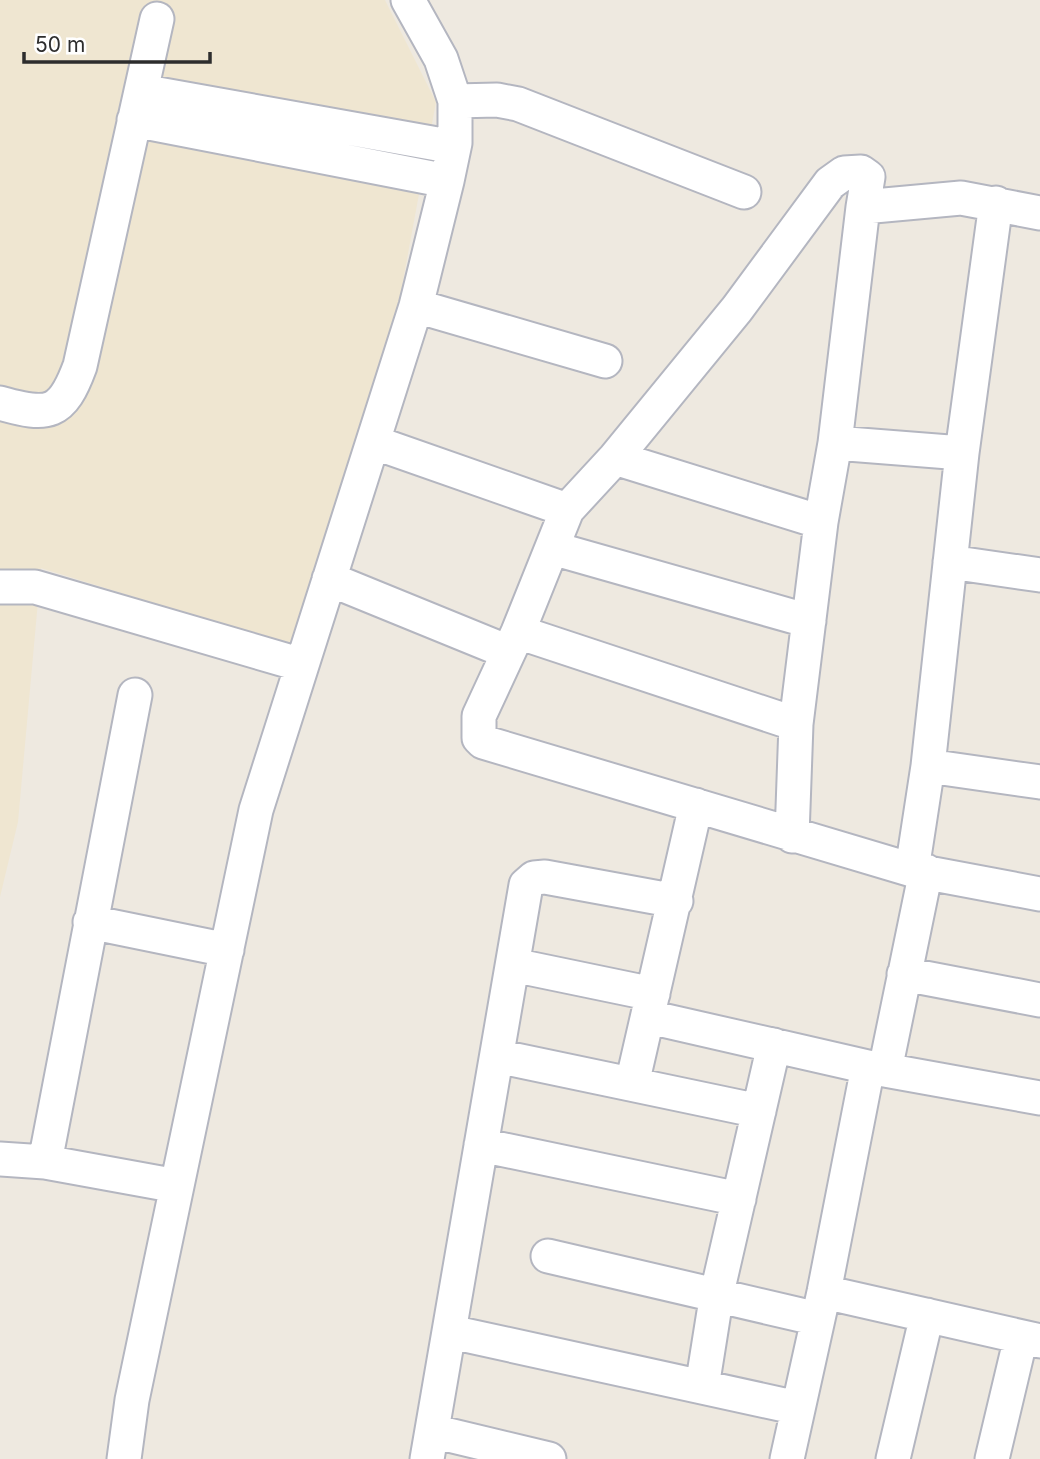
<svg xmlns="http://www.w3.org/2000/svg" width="1040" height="1459" font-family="Inter,sans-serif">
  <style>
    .education { fill: #efe6d1 }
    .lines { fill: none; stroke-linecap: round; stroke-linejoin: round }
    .minor-casing { stroke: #b4b6c0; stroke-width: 37 }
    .minor { stroke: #fff; stroke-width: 33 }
  </style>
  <rect width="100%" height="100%" fill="#eee9e0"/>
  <path class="education" d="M0,0H385L436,102L400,297L291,646L41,568L18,822L0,897Z"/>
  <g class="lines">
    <defs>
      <path id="minor" d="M141,91L454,147
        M455,101L497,100L518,104L744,192
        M134,120L447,181
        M863,207L961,198L1040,213
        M416,306L605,361
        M0,403C49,417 62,415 80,366L157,19
        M373,442L567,510
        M835,443L962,453
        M615,458L821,522
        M552,548L809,621
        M950,562L1040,575
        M329,579L508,652
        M0,587H35L302,665
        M518,632L796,724
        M928,766L1040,782
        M792,836L796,724L821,522L835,443L863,207L868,177L861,172L844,173L830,183L737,309L615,458L567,510L518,632L479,716V738L483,742L912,870L1040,894
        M912,870L928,766L962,453L996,203
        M90,922L227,950
        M513,965L653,994
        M904,974L1040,1000
        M649,1017L868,1067L1040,1098
        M497,1056L759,1111
        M885,1070L926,871
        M632,1084L696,805
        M481,1145L739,1199
        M0,1159L45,1162L177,1186
        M45,1162L135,695
        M548,1256L818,1319
        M824,1292L1040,1341
        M451,1332L798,1408
        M702,1387L717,1293L774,1045
        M432,1431L549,1459
        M124,1459L132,1400L256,810L416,306L447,181L455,143V101L441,59L408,0
        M427,1459L526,885L534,878L545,877L676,901
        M787,1459L824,1292L868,1067
        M893,1459L927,1315
        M992,1459L1021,1337"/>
    </defs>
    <use href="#minor" class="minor-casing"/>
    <use href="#minor" class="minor"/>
  </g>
  <path d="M24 52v10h186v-10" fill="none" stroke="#2d2d2d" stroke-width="3.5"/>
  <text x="35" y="52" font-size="21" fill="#2d2d2d" stroke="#ffffff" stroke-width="5" paint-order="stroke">50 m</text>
</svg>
